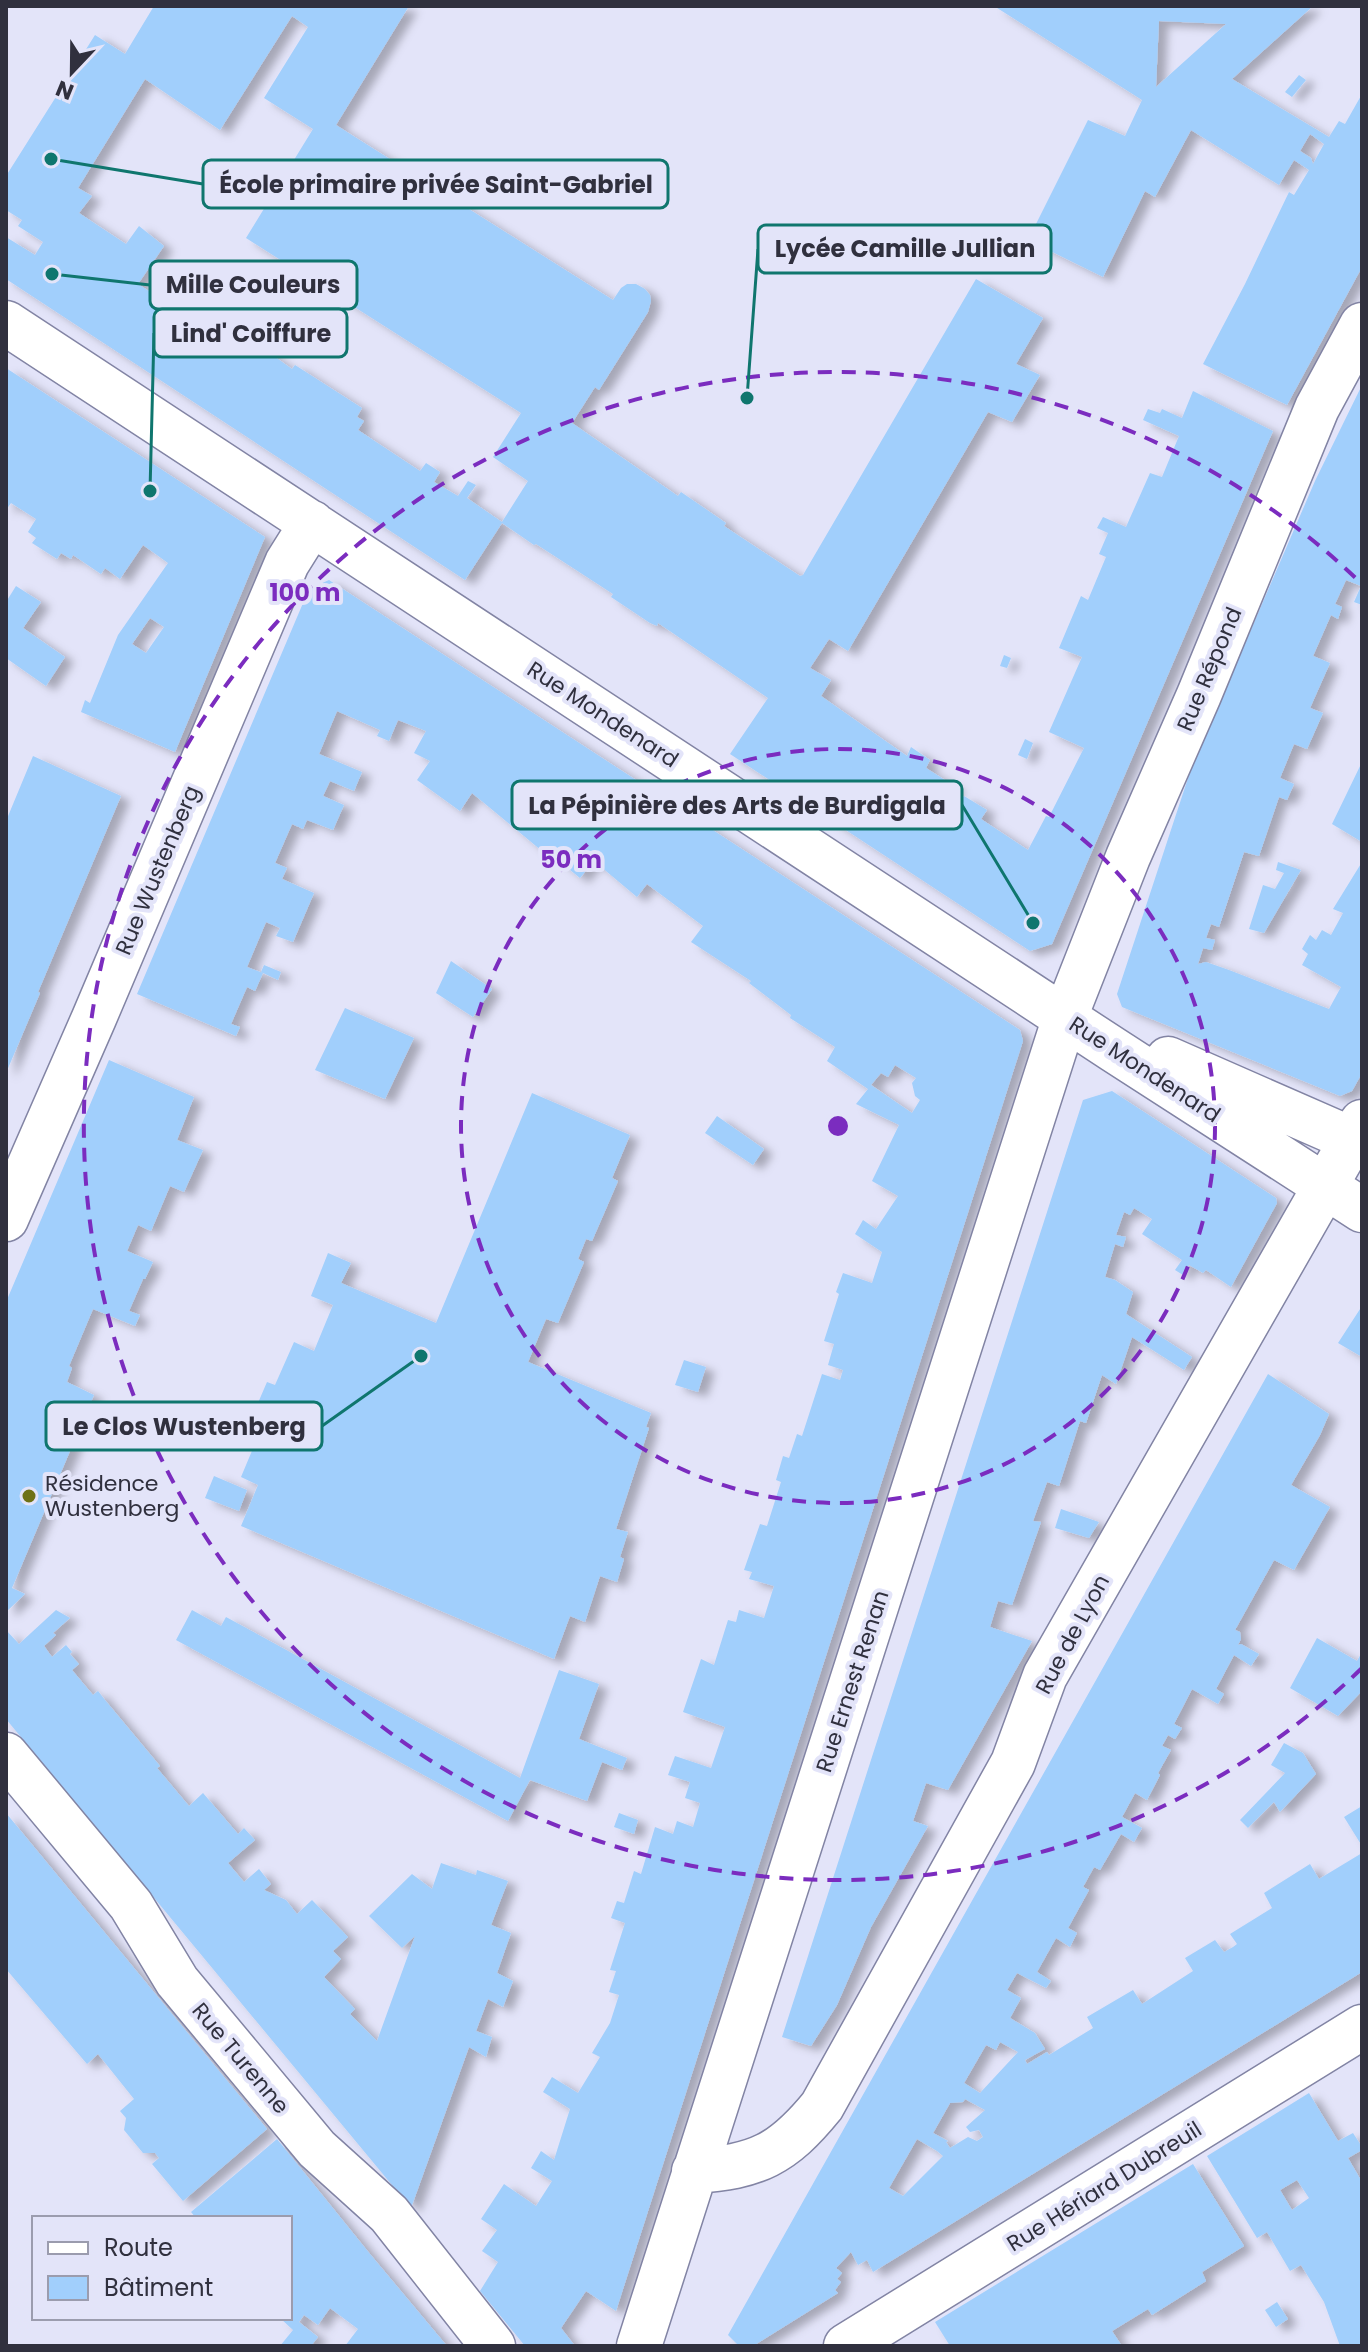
<svg xmlns="http://www.w3.org/2000/svg" width="1368" height="2352" font-family="Poppins,sans-serif">
  <style>
    .building { fill: #a1cffc; fill-rule: evenodd; filter: url(#shadow) }
    .lines { fill: none; stroke-linecap: round; stroke-linejoin: round }
    .minor-casing { stroke: #8284a4; stroke-width: 47 }
    .minor { stroke: #fff; stroke-width: 44 }
    .ring { fill: none; stroke: #7b2cbf; stroke-width: 4; stroke-dasharray: 14 10 }
    .poi-dot { fill: #6f7115; stroke: #e3e4f9; stroke-width: 3 }
    .labels { text-anchor: middle; stroke-width: 8; stroke-linejoin: round; paint-order: stroke }
    .street-label { font-size: 22px; fill: #30303e; stroke: #e3e4f9 }
    .poi-label { font-size: 22px; fill: #30303e; stroke: #e3e4f9; text-anchor: start }
    .centre { fill: #7b2cbf; stroke: #e3e4f9; stroke-width: 4 }
    .ring-label { font-size: 24px; text-anchor: middle; font-weight: bold; fill: #7b2cbf; stroke: #e3e4f9; stroke-width: 8; stroke-linejoin: round; paint-order: stroke }
    .leader { fill: none; stroke: #0f766e; stroke-width: 3 }
    .callout-dot { fill: #0f766e; stroke: #e3e4f9; stroke-width: 3 }
    .callout { fill: #e3e4f9; stroke: #0f766e; stroke-width: 3 }
    .callout-label { font-size: 24px; text-anchor: middle; font-weight: bold; fill: #30303e }
  </style>
  <defs>
    <filter id="shadow"><feDropShadow dx="9" dy="5" stdDeviation="4" flood-color="#0004"/></filter>
  </defs>
  <rect width="100%" height="100%" fill="#e3e4f9"/>
  <path class="building" d="M154,6H409L336,125L613,300L621,288L627,284H636L645,289L650,295L651,301L648,312L599,390L595,387L572,423L678,496L681,492L726,523L724,526L800,576L803,575L976,279L1043,318L1016,364L1040,375L1012,422L988,412L848,651L829,639L810,668L831,680L821,696L907,756L911,747L930,760L926,768L956,787L949,799L958,804L964,796L987,810L981,819L1028,850L1046,816L1049,817L1084,748L1049,732L1082,657L1059,648L1081,596L1088,600L1106,557L1099,554L1108,533L1097,528L1103,517L1126,527L1150,473L1162,477L1179,436L1143,420L1148,409L1160,413L1162,409L1182,418L1193,391L1273,431L1052,944L1030,951L730,754L768,698L658,623L657,626L650,623L611,597L613,594L536,544L534,545L502,523L465,580L6,279V237L35,255L43,242L18,226L22,220L6,210V176L95,35L125,54ZM292,16L308,27L264,98L313,129L246,238L521,413L493,457L528,481L502,522L467,498L476,485L468,481L458,496L434,482L440,472L426,463L420,471L358,430L364,421L357,417L362,408L295,365L292,369L253,341L261,328L252,321L242,337L208,316L218,302L209,296L218,282L207,275L181,312L138,284L164,246L139,226L126,244L79,213L92,196L78,188L145,79L220,130Z
    M994,6H1313L1232,79L1329,137L1339,121L1345,124L1362,94V267L1287,405L1203,364L1245,284L1289,192L1294,195L1309,170L1294,160L1279,185L1191,130L1155,197L1145,191L1103,277L1028,240L1088,120L1125,136L1142,100ZM1159,21L1226,24L1156,87ZM1310,134L1324,144L1313,164L1311,158L1300,151Z
    M1299,75L1306,80L1292,97L1285,92Z
    M6,368L265,537L175,752L81,712L85,700L90,703L118,635L168,563L143,545L120,579L105,568L101,574L73,555L71,559L61,553L57,559L32,543L36,538L28,532L36,519L11,503L6,510ZM150,618L164,627L146,653L132,644Z
    M1362,385V605L1354,602L1361,586L1346,580L1335,604L1342,607L1338,619L1331,615L1313,656L1330,663L1310,708L1323,713L1307,749L1294,744L1280,778L1294,784L1287,800L1279,797L1259,856L1244,852L1219,927L1211,924L1206,938L1215,940L1212,950L1203,948L1198,964L1206,962L1229,970L1329,1009L1341,987L1302,965L1308,954L1302,949L1310,935L1316,940L1322,930L1331,935L1343,913L1333,909L1362,862V1073L1352,1091L1340,1096L1122,1007L1117,994L1191,769L1315,481Z
    M329,580L1020,1030L1023,1041L616,2311L586,2291L561,2328L575,2346H525L480,2291L498,2262L482,2251L497,2230L481,2219L504,2184L536,2206L552,2181L531,2168L541,2151L554,2160L570,2109L543,2092L552,2077L578,2093L600,2057L592,2053L610,2023L619,1995L609,1992L616,1971L610,1970L625,1923L611,1918L617,1901L624,1903L634,1871L641,1874L655,1827L673,1834L677,1821L693,1827L700,1803L685,1798L690,1782L668,1775L675,1756L711,1768L725,1727L683,1712L701,1659L714,1665L728,1620L736,1622L739,1610L764,1618L774,1586L749,1579L752,1572L744,1570L760,1524L767,1526L781,1482L776,1480L783,1456L789,1458L797,1434L802,1436L822,1374L840,1380L843,1370L828,1365L834,1344L824,1341L839,1294L836,1292L843,1273L872,1283L882,1252L855,1234L863,1220L876,1229L898,1196L872,1181L899,1125L856,1104L868,1089L827,1061L835,1047L790,1018L791,1015L749,983L751,981L691,942L703,926L647,884L637,897L594,861L580,878L543,848L542,851L472,793L460,811L417,780L430,761L414,753L426,731L398,720L389,741L377,736L380,730L337,711L319,754L362,772L354,791L330,781L323,796L344,805L333,830L307,820L303,829L292,824L275,863L287,868L282,879L314,893L293,942L276,936L280,928L266,922L247,967L263,973L255,991L247,987L231,1024L240,1027L236,1036L137,994L309,589ZM895,1065L916,1078L912,1083L915,1096L920,1100L912,1113L871,1085L881,1073L888,1077Z
    M16,586L41,602L23,628L65,657L46,686L6,658V602Z
    M1004,655L1011,658L1007,668L1000,666Z
    M1025,739L1033,743L1027,759L1018,755Z
    M33,756L121,796L38,992L40,993L6,1073V821Z
    M1362,762V842L1332,824Z
    M1278,862L1301,870L1264,933L1249,929L1263,885L1275,889L1284,873L1276,870Z
    M451,961L492,989L473,1017L436,993Z
    M264,965L281,972L278,980L261,972Z
    M345,1008L414,1038L385,1099L315,1070Z
    M109,1060L194,1097L177,1140L203,1150L184,1192L170,1186L151,1231L138,1225L127,1251L153,1262L145,1279H143L129,1311L140,1315L135,1326L93,1309L69,1366L72,1368L67,1382L94,1395L87,1411L111,1422L108,1428L84,1418L12,1588L25,1594L6,1612V1302Z
    M1112,1091L1276,1198L1277,1203L1231,1287L1206,1270L1203,1273L1189,1265L1183,1275L1175,1270L1182,1260L1142,1234L1152,1219L1134,1208L1130,1215L1124,1212L1116,1235L1126,1237L1123,1247L1115,1244L1105,1277L1115,1280L1133,1292L1126,1314L1192,1357L1184,1370L1132,1337L1116,1384L1102,1375L1086,1423L1080,1421L1059,1486L1047,1482L1033,1521L1041,1522L1012,1605L998,1601L990,1627L1032,1641L948,1790L926,1783L913,1821L928,1826L871,1927L837,2005L811,2046L782,2037L1083,1100Z
    M532,1093L630,1135L612,1178L618,1181L592,1241L586,1239L578,1259L584,1262L558,1323L546,1319L528,1362L651,1413L646,1427L649,1428L616,1529L628,1532L620,1557L624,1559L617,1582L600,1576L585,1622L570,1616L554,1659L241,1526L258,1485L241,1477L254,1446L242,1440L267,1382L275,1385L294,1342L314,1351L333,1305L311,1296L328,1253L351,1263L341,1283L436,1323Z
    M717,1116L764,1149L753,1165L705,1133Z
    M1362,1306V1357L1338,1343Z
    M684,1360L706,1367L698,1392L675,1385Z
    M1268,1374L1329,1414L1320,1435L1291,1485L1330,1507L1294,1570L1274,1560L1235,1630L1240,1632L1241,1639L1238,1645L1241,1644L1259,1654L1251,1666L1234,1655L1216,1689L1224,1694L1218,1704L1192,1689L1174,1724L1182,1728L1175,1739L1168,1735L1162,1746L1171,1750L1158,1773L1160,1775L1147,1800L1135,1793L1122,1817L1142,1828L1134,1842L1121,1834L1100,1870L1094,1867L1083,1887L1089,1890L1068,1928L1077,1933L1070,1947L1056,1938L1037,1972L1051,1981L1046,1988L1017,1973L1007,1990L1021,1998L1010,2018L1035,2033L1045,2049L1025,2060L1027,2064L1047,2052L1049,2055L1093,2028L1087,2017L1133,1990L1142,2004L1193,1971L1185,1958L1215,1940L1224,1952L1233,1947L1237,1944L1230,1934L1272,1908L1264,1893L1310,1864L1319,1879L1362,1853V1972L873,2272L867,2260L858,2265L851,2252L836,2268L842,2273L837,2279L841,2282L835,2290L838,2293L753,2346H739L728,2335ZM1000,2042L1018,2052L980,2093L964,2083L986,2045L996,2050ZM965,2099L985,2110L966,2127L970,2132L979,2130L983,2137L977,2141L968,2137L950,2148L946,2142L948,2141L933,2133L950,2103L963,2102ZM917,2139L937,2151L943,2156L903,2196L889,2188Z
    M214,1476L247,1490L239,1511L205,1498Z
    M1061,1509L1099,1522L1089,1538L1055,1528Z
    M56,1610L70,1618L53,1633L56,1635L44,1646L52,1657L66,1645L72,1652L70,1654L79,1664L72,1670L93,1695L98,1691L105,1700L160,1766L157,1768L189,1806L203,1793L238,1834L244,1828L255,1840L228,1863L244,1882L259,1869L271,1884L264,1890L286,1900L297,1914L312,1900L348,1937L333,1951L341,1959L324,1977L355,2009L350,2014L377,2041L415,1936L402,1948L369,1916L412,1874L432,1889L441,1863L476,1875L477,1870L508,1881L491,1925L511,1933L497,1973L513,1981L503,2007L488,1999L476,2031L492,2037L486,2057L469,2047L411,2208L6,1719V1630L19,1644Z
    M192,1610L221,1626L226,1617L520,1778L559,1670L599,1684L579,1739L627,1758L622,1770L602,1762L587,1801L530,1780L508,1821L176,1640Z
    M1317,1638L1357,1661L1362,1652V1691L1338,1716L1290,1688Z
    M1284,1743L1303,1753L1316,1774L1280,1812L1274,1802L1248,1828L1240,1820L1285,1773L1271,1765Z
    M1362,1806V1846L1344,1817Z
    M6,1813L267,2129L183,2201L152,2164L159,2158L155,2153H143L124,2130L126,2118L120,2111L134,2099L98,2054L87,2064L6,1969Z
    M619,1813L638,1820L634,1834L614,1827Z
    M1309,2093L1338,2141L1353,2133L1362,2147V2150L1348,2158L1362,2182V2346H1340L1324,2302L1301,2265L1290,2271L1267,2232L1257,2238L1207,2156ZM1297,2180L1309,2198L1292,2210L1280,2190Z
    M277,2139L370,2254L447,2346H345L358,2329L330,2308L318,2325L304,2315L299,2322L318,2337L311,2346H280L293,2330L280,2318H290V2218H196L191,2212Z
    M1193,2164L1244,2246L1202,2272L1206,2281L1152,2315L1148,2309L1112,2331L1122,2346H950L935,2322Z
    M1277,2302L1288,2319L1276,2327L1265,2310Z"/>
  <g class="lines">
    <defs>
      <path id="minor" d="M6,323L1114,1050L1362,1210
        M1168,1059L1362,1144
        M6,1219L94,1018L287,563L312,523
        M6,1755L131,1905L177,1981L317,2149L389,2214L493,2346
        M694,2171C757,2167 783,2154 822,2106L1013,1763L1045,1676L1362,1122
        M639,2346L1065,1017L1128,857L1199,695L1317,408L1362,325
        M846,2346L1362,2027"/>
    </defs>
    <use href="#minor" class="minor-casing"/>
    <use href="#minor" class="minor"/>
  </g>
  <g class="ring">
    <circle cx="838" cy="1126" r="377"/>
    <path d="M1362 1668A754 754 0 1 1 1362 584"/>
  </g>
  <circle class="poi-dot" cx="29" cy="1496" r="8"/>
  <g class="labels">
    <g class="street-label">
      <text transform="translate(1209 669) rotate(-67)" y="8">Rue Répond</text>
      <text transform="translate(603 714) rotate(33)" y="8">Rue Mondenard</text>
      <text transform="translate(157 870) rotate(-67)" y="8">Rue Wustenberg</text>
      <text transform="translate(1145 1069) rotate(33)" y="8">Rue Mondenard</text>
      <text transform="translate(1072 1634) rotate(-62)" y="8">Rue de Lyon</text>
      <text transform="translate(852 1681) rotate(-72)" y="8">Rue Ernest Renan</text>
      <text transform="translate(241 2058) rotate(50)" y="8">Rue Turenne</text>
      <text transform="translate(1104 2186) rotate(-32)" y="8">Rue Hériard Dubreuil</text>
    </g>
    <g class="poi-label">
      <text x="45" y="1491">Résidence<tspan x="45" dy="25">Wustenberg</tspan></text>
    </g>
  </g>
  <circle cx="838" cy="1126" r="12" class="centre"/>
  <g class="ring-label">
    <text x="305" y="601">100 m</text>
    <text x="571" y="868">50 m</text>
  </g>
  <path class="leader" d="M51 159L203 184M747 398L758 249M52 274L150 285M150 491L154 333M1033 923L962 805M421 1356L322 1426"/>
  <g class="callout-dot">
    <circle cx="51" cy="159" r="8"/>
    <circle cx="747" cy="398" r="8"/>
    <circle cx="52" cy="274" r="8"/>
    <circle cx="150" cy="491" r="8"/>
    <circle cx="1033" cy="923" r="8"/>
    <circle cx="421" cy="1356" r="8"/>
  </g>
  <g class="callout">
    <rect x="203" y="160" width="465" height="48" rx="8"/>
    <rect x="758" y="225" width="293" height="48" rx="8"/>
    <rect x="150" y="261" width="207" height="48" rx="8"/>
    <rect x="154" y="309" width="193" height="48" rx="8"/>
    <rect x="512" y="781" width="450" height="48" rx="8"/>
    <rect x="46" y="1402" width="276" height="48" rx="8"/>
  </g>
  <g class="callout-label">
    <text x="436" y="193">École primaire privée Saint-Gabriel</text>
    <text x="905" y="257">Lycée Camille Jullian</text>
    <text x="253" y="293">Mille Couleurs</text>
    <text x="251" y="342">Lind' Coiffure</text>
    <text x="737" y="814">La Pépinière des Arts de Burdigala</text>
    <text x="184" y="1435">Le Clos Wustenberg</text>
  </g>
  <rect width="1368" height="2352" fill="none" stroke="#30303e" stroke-width="16"/>
  <rect x="32" y="2216" width="260" height="104" fill="#e3e4f9" stroke="#9b9cae" stroke-width="2"/>
  <rect x="48" y="2242" width="40" height="12" fill="#ffffff" stroke="#9b9cae" stroke-width="2"/>
  <text x="104" y="2256" font-size="24" fill="#30303e">Route</text>
  <rect x="48" y="2276" width="40" height="24" fill="#a1cffc" stroke="#9b9cae" stroke-width="2"/>
  <text x="104" y="2296" font-size="24" fill="#30303e">Bâtiment</text>
  <g transform="translate(72 72) rotate(202)" stroke="#e3e4f9" stroke-width="6" paint-order="stroke">
  <path d="M0-6L14 30L0 20L-14 30Z" fill="#30303e"/>
  <text y="-12" font-size="22" font-weight="bold" text-anchor="middle" fill="#30303e">N</text>
  </g>
</svg>
